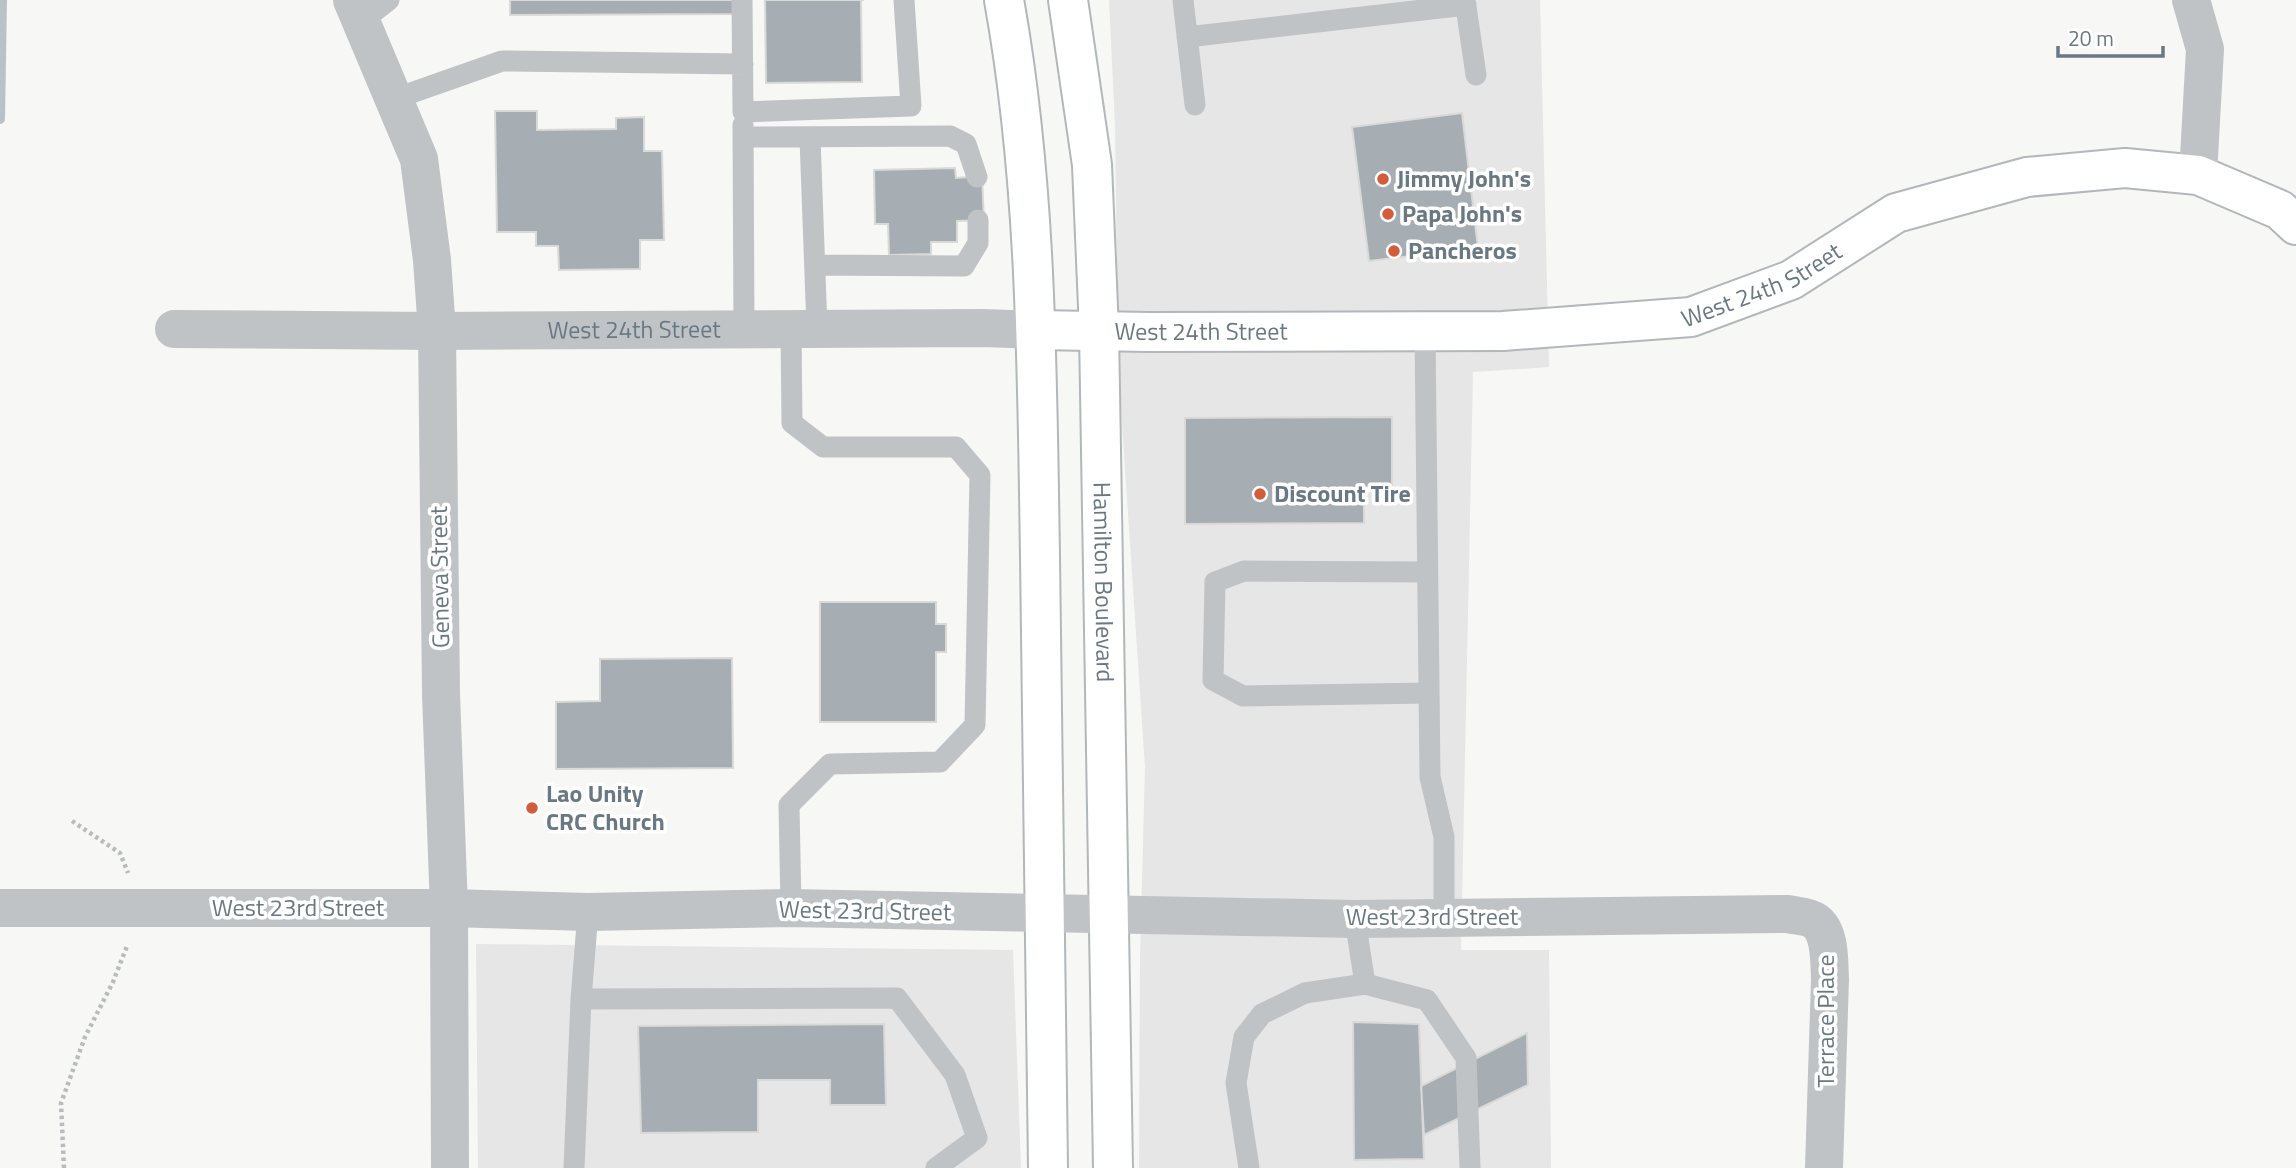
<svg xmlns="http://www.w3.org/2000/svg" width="2296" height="1168" font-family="'Titillium Web',sans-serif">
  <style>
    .built { fill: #e5e6e5 }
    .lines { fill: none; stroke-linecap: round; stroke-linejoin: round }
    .stream { stroke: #b9c3c7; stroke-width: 10 }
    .building { fill: #a7aeb3; stroke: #d9d9d7; stroke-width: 2 }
    .secondary-casing { stroke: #b1b7bb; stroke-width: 42 }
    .primary-casing { stroke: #b2b7ba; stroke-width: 42 }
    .path { stroke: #b9bcbe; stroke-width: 4.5; stroke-dasharray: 3.5 3.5; stroke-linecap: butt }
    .lane { stroke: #bfc3c6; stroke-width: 21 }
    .street { stroke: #bfc3c6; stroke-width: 38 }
    .secondary { stroke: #fff; stroke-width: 38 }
    .primary { stroke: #fff; stroke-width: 38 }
    .poi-dot { fill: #d25d3a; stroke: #fff; stroke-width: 2.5 }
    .labels { text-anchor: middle; stroke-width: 7; stroke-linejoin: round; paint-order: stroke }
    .poi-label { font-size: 24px; font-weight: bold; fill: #697883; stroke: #fff; text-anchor: start }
    .street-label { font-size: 24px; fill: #697883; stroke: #fff }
  </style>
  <rect width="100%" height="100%" fill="#f7f7f5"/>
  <path class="built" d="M1109,0H1540L1549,367L1473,372L1461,950H1549L1551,1168H1139L1140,958L1145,767L1118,365L1115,125Z
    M476,944L1013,950L1021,1168H478Z"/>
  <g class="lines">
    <path class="stream" d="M0,119L2,0"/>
  </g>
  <path class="building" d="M510,0H737V14L510,15Z
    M765,0H864H861L862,82L766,83Z
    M495,111H537V130L616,129V118L644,117V151H662L664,240H640V269L559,270L558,246H536V232H497Z
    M1462,113L1478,248L1369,261L1352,127Z
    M955,168L956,178L982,176L984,220L957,221V242H931V254L889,255L888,224H875L874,170Z
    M1392,417V489H1364V523L1185,524V418Z
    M820,602H936V624H946V652H936V722H820Z
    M732,658L733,768L556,769V702L600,701V659Z
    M1353,1022L1419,1024L1424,1159L1354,1160Z
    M884,1024L886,1105H830V1080H758V1132L641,1133L638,1026Z
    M1527,1033L1528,1085L1424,1135L1421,1086Z"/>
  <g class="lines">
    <defs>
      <g id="secondary">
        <path id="s2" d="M1037,330L1148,332L1503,331L1691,317L1791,280L1896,213L2027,177L2125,168L2198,175L2280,210L2296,225"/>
      </g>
      <g id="primary">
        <path d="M1004,0C1037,183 1037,371 1040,557C1042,760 1045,964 1048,1168"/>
        <path id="s3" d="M1068,0L1092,165L1099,331L1113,1168"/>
      </g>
    </defs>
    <use href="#secondary" class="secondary-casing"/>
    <use href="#primary" class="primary-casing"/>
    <path class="path" d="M72,821L120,853L128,873
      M64,1168L61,1103L85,1037L113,982L127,946"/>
    <path class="lane" d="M742,0L743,112L911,106L904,0
      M1183,0L1195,105
      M1465,0L1476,75
      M361,22L389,0
      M1187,37L1466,5
      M394,99L502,61L743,64
      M743,125L744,329
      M743,137L950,136L966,144L977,177
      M810,138L817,329
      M815,265L964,266L978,243V220
      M791,329L792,423L823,447H956L980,475L975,725L940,762L830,764L789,805L791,908
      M1425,332L1430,777L1444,837V918
      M1427,572L1244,571L1215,582L1213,680L1243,696L1429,693
      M1365,984L1427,1000L1466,1058L1470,1168
      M581,999L897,998L955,1075L977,1138L936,1168
      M574,1168L581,999L588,912
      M1249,1168L1236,1083L1244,1037L1262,1014L1305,993L1365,984L1355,919"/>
    <g class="street">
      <path d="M352,0L419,159L432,260L437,331L441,694L449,908L450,1168"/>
      <path d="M2191,0L2205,49L2198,175"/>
      <path id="s1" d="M174,329L437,331L982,328L1037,330"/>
      <path d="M0,908H449L588,912L791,908L1355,919L1788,914C1796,916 1808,916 1815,921C1831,932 1829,962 1830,979L1824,1168"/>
    </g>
    <use href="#secondary" class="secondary"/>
    <use href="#primary" class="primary"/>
  </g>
  <g class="poi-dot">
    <circle cx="1383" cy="179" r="7"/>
    <circle cx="1388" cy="214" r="7"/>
    <circle cx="1394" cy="251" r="7"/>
    <circle cx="1260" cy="494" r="7"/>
    <circle cx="532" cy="808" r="7"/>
  </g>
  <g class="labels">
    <g class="poi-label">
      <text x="1397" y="187">Jimmy John's</text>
      <text x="1402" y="222">Papa John's</text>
      <text x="1408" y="259">Pancheros</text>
      <text x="1274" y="502">Discount Tire</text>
      <text x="546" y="802">Lao Unity<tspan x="546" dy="28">CRC Church</tspan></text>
    </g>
    <g class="street-label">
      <text dy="8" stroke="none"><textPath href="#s2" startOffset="732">West 24th Street</textPath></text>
      <text dy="8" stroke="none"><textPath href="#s1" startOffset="460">West 24th Street</textPath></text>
      <text dy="8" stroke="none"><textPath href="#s2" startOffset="164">West 24th Street</textPath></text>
      <text transform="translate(440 577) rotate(-91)" y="8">Geneva Street</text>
      <text dy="8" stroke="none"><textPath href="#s3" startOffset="584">Hamilton Boulevard</textPath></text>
      <text x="298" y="916">West 23rd Street</text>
      <text transform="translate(865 911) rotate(1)" y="8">West 23rd Street</text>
      <text x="1432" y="925">West 23rd Street</text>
      <text transform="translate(1826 1021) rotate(-90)" y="8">Terrace Place</text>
    </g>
  </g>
  <path d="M2058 46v10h105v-10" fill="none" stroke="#697883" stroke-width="3.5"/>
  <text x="2068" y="46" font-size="21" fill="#697883" stroke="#ffffff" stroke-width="5" paint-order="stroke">20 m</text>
</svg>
